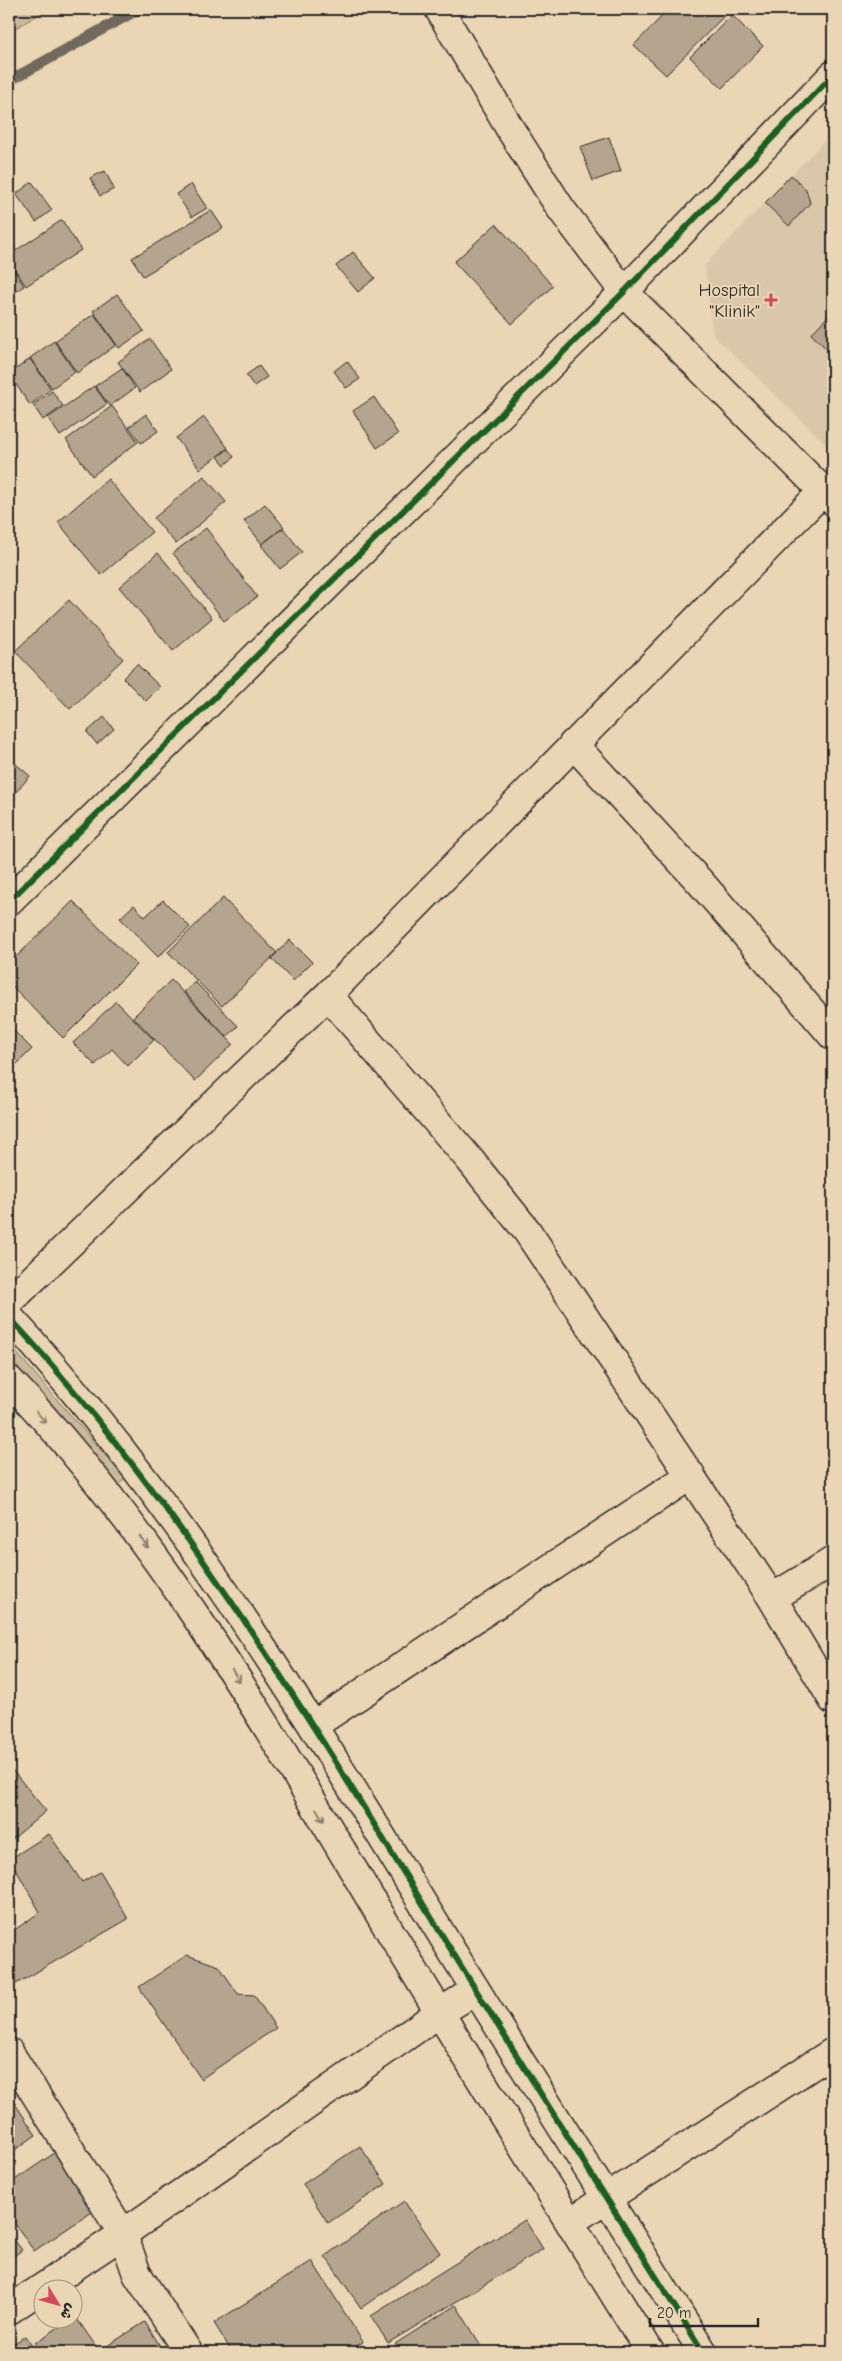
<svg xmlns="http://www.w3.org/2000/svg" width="842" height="2361" font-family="'Comic Neue','Playpen Sans Arabic',sans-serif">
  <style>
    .built { fill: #dac7a9 }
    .grass { fill: #cbb99e; stroke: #7b7264 }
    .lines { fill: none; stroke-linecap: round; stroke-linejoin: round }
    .stream { stroke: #71695d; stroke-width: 11 }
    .building { fill: #b5a58e; stroke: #2b2b2b }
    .street-casing { stroke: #2b2b2b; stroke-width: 31 }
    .street { stroke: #ead5b4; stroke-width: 28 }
    .cycleway-casing { stroke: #ead5b4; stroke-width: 9 }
    .cycleway { stroke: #1b5e20; stroke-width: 6 }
    .oneway { stroke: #8a8070 }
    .poi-dot { fill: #d1495b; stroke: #ead5b4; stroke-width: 2 }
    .labels { text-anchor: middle; stroke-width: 4; stroke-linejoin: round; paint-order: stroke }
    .poi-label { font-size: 18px; fill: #2b2b2b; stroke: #ead5b4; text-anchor: end }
  </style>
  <rect width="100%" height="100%" fill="#ead5b4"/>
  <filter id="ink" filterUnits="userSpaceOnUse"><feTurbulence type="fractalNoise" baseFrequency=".02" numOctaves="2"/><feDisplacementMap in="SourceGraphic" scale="10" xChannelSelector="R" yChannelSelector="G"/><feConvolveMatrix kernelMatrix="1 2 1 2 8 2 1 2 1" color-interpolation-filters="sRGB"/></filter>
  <g filter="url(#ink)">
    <path class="built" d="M833,132V451L713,335L705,265Z"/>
    <path class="grass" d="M9,9H48L9,32Z
      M9,1344L125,1478L119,1485L9,1362Z"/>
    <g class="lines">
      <path class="stream" d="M9,81L139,9"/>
    </g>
    <path class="building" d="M669,9H731L666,75L634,45Z
      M732,15L763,46L722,88L690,57Z
      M609,137L621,171L593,181L580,147Z
      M105,171L114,189L100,196L90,178Z
      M791,175L806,189L810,203L789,226L765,203Z
      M32,182L52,210L36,222L16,194Z
      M191,184L207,208L192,217L176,194Z
      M211,210L223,228L143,276L132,258Z
      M62,220L81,250L26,286L9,261V255Z
      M496,224L553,286L512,324L454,262Z
      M353,252L375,278L358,292L336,266Z
      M9,261L24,286L9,296Z
      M117,294L144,331L119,348L93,311Z
      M833,311V355L811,334Z
      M94,314L116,345L77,373L55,341Z
      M150,339L171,369L140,392L118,362Z
      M54,341L75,372L52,388L30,358Z
      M30,359L51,389L30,405L9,374Z
      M347,361L360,379L346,388L334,371Z
      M259,366L267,377L254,386L246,375Z
      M122,368L135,388L110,406L95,386Z
      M94,386L107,404L60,436L48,418Z
      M52,391L63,406L43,420L33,405Z
      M374,397L398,434L377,448L353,411Z
      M112,406L138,442L92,476L66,440Z
      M146,414L158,431L141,443L129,427Z
      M204,417L228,448L200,469L176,438Z
      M228,449L234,457L225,465L218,457Z
      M204,476L226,502L176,544L154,518Z
      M108,479L152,532L101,575L58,522Z
      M265,504L284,527L262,544L244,521Z
      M206,528L257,597L224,621L173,553Z
      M283,528L302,552L280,569L261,545Z
      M158,553L212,618L173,651L119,587Z
      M69,600L123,659L70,709L15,651Z
      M137,664L160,687L146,701L123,678Z
      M104,717L114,729L97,744L87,732Z
      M9,758L30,776L9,800Z
      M223,898L277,953L222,1006L168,952Z
      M163,900L190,927L158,957L120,918L134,905L145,917Z
      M73,901L136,965L63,1038L9,983V964Z
      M290,940L312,962L293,981L271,958Z
      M171,980L233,1044L195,1081L133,1017Z
      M195,982L238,1026L227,1037L184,992Z
      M116,1001L154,1040L128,1066L112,1049L95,1065L73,1043Z
      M9,1026L32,1049L9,1072Z
      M9,1766L46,1811L9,1842Z
      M49,1834L82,1882L100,1872L128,1919L9,1988V1934L40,1912L10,1859Z
      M187,1955L219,1966L238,1994L254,1995L276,2028L201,2079L139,1987Z
      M9,2095L36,2135L9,2154Z
      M360,2146L386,2184L328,2223L303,2184Z
      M56,2152L95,2210L34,2251L9,2215V2184Z
      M404,2201L440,2253L361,2308L325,2256Z
      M525,2220L543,2249L388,2343L371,2316Z
      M9,2233L22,2250L9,2260Z
      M312,2261L363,2342L347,2352H232L214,2323Z
      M456,2305L485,2352H401L395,2344Z
      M75,2316L100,2352H42L35,2343Z
      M145,2322L164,2352H107L104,2348Z
      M25,2336L36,2352H9V2347Z"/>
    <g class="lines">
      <defs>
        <path id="street" d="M439,9L512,132L561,209L624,292L833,501
          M573,744L701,883L833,1036
          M9,901L624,292L833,75
          M328,995L470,1160L527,1231L772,1598
          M9,1302L328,995L823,491
          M9,1317C177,1499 305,1711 434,1922C522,2066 614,2209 703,2352
          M9,1380C160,1538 268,1727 379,1913C468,2061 560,2206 650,2352
          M833,1561L772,1598L833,1700
          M314,1725L691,1475
          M9,2052L123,2234L137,2274L188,2352
          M570,2222L833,2052
          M9,2310L123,2234L439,2013L476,1990"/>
      </defs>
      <use href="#street" class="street-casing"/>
      <use href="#street" class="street"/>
      <defs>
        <path id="cycleway" d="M9,901L624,292L833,75
          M9,1317C177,1499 305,1711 434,1922C522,2066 614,2209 703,2352"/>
      </defs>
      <use href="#cycleway" class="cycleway-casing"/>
      <use href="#cycleway" class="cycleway"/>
    </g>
    <defs><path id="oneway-shaft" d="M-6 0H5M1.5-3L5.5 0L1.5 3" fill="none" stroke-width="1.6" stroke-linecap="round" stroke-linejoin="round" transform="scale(1.25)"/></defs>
    <g class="oneway">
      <use href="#oneway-shaft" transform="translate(41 1417) rotate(49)"/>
      <use href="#oneway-shaft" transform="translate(144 1542) rotate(53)"/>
      <use href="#oneway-shaft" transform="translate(236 1676) rotate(58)"/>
      <use href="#oneway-shaft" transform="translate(320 1815) rotate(59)"/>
    </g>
  </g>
  <path class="poi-dot" d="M768.5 292.5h5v5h5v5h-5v5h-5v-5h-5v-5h5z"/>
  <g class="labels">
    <g class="poi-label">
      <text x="760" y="296">Hospital<tspan x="760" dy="21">"Klinik"</tspan></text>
    </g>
  </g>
  <rect width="842" height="2361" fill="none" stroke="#ead5b4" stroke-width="30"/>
  <rect x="15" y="15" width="812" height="2331" fill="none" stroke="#2b2b2b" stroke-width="2" filter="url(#ink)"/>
  <g transform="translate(58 2304) rotate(127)"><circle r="24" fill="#ead5b4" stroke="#9e917d"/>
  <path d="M0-4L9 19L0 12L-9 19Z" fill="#d1495b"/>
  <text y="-8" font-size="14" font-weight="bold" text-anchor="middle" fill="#2b2b2b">ش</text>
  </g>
  <path d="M650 2318v8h108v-8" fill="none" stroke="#2b2b2b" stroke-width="2.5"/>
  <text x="657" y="2318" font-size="15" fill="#2b2b2b" stroke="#ead5b4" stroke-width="4" paint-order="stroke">20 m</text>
</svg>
